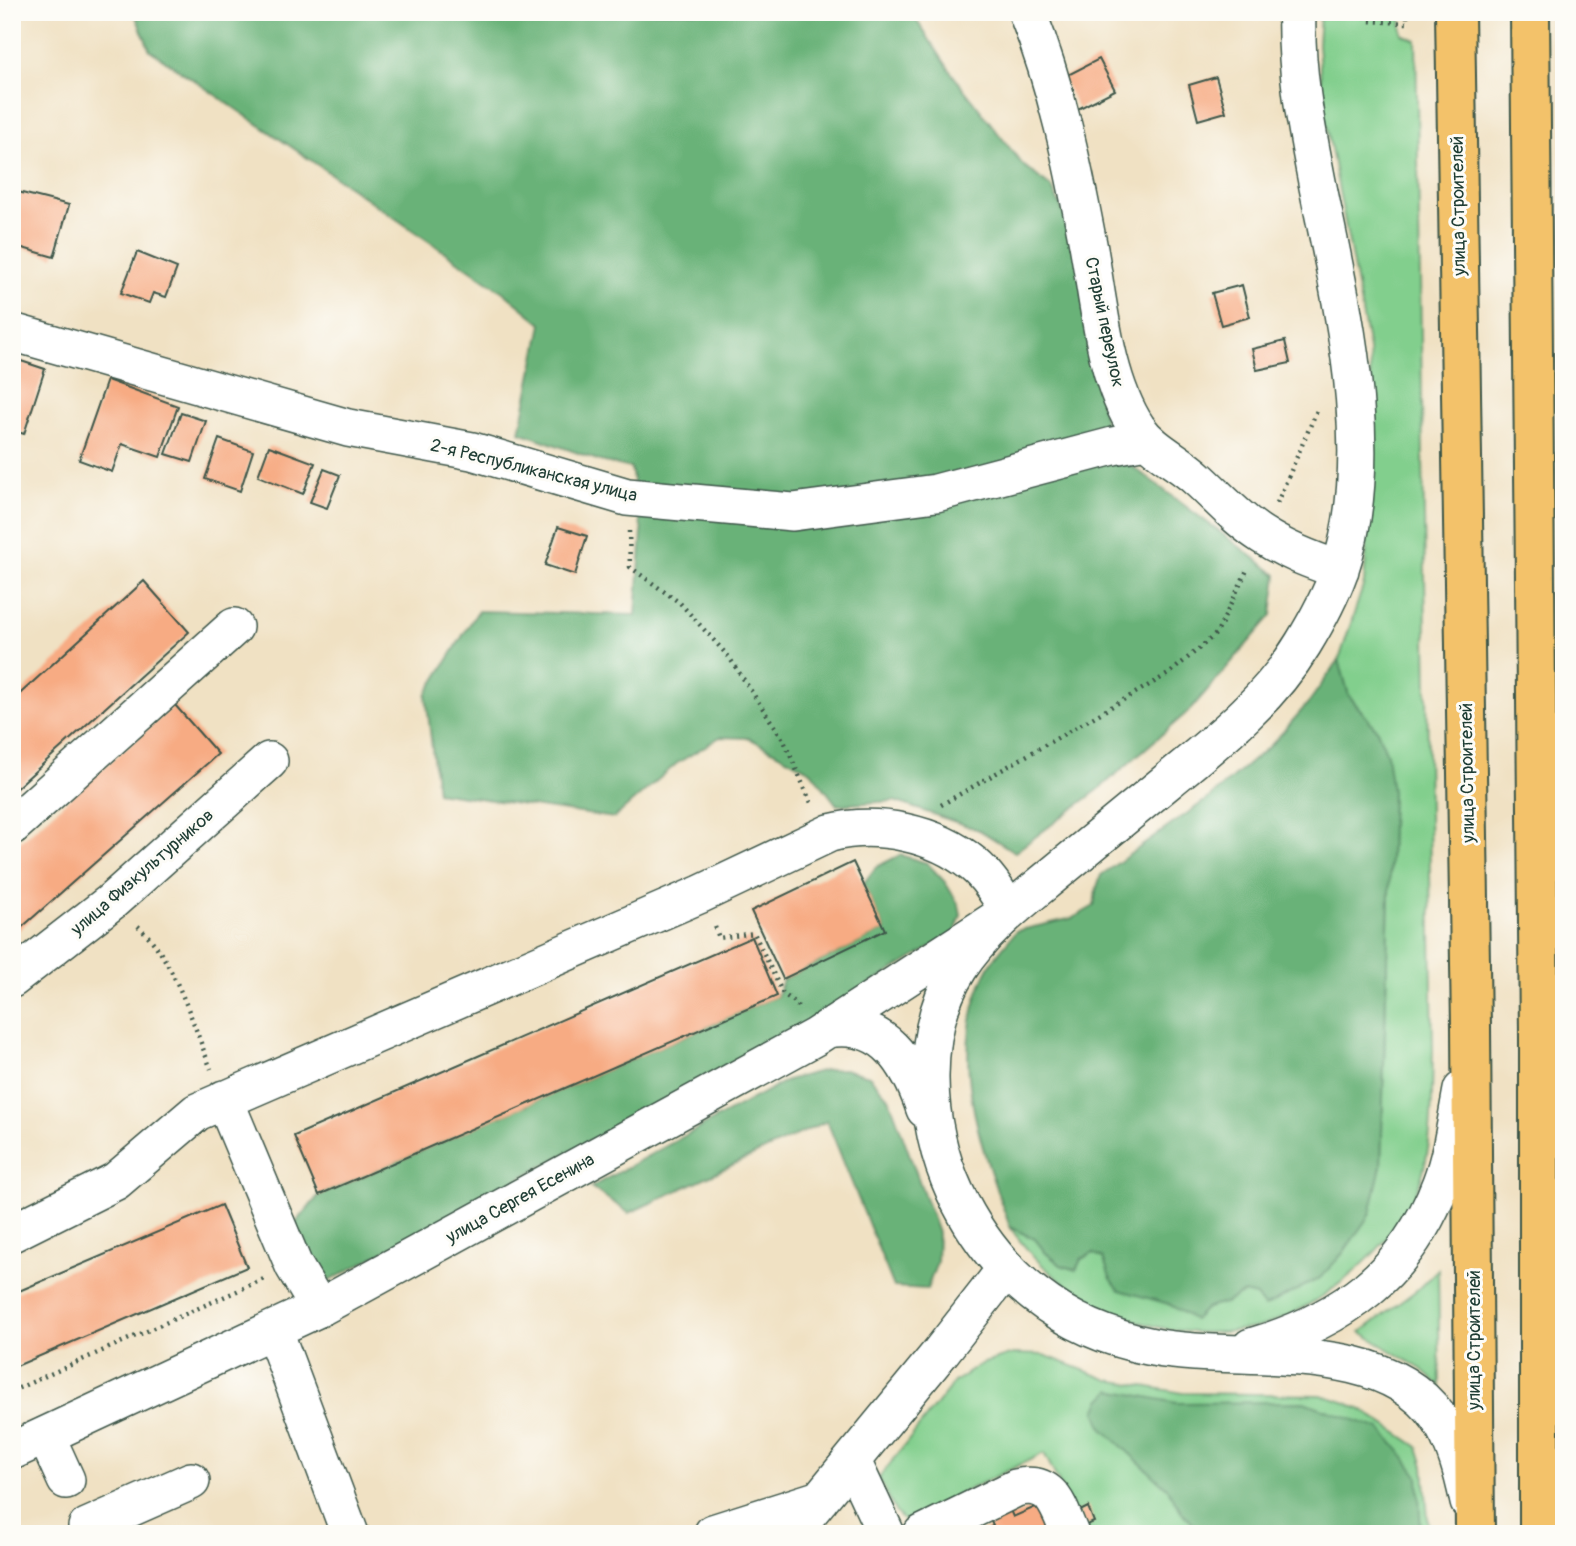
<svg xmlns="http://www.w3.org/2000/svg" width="1576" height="1546" font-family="Pangolin,sans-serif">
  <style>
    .green { fill: #82cf8d; stroke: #508660; stroke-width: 2 }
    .forest { fill: #69b278; stroke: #447856; stroke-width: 2 }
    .building { fill: #f7ab83 }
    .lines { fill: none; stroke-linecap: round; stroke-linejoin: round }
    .minor-casing { stroke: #3e5649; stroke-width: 40 }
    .major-casing { stroke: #3e5649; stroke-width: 42 }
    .path { stroke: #3e5649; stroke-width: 4.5; stroke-dasharray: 2 5; stroke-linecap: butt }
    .minor { stroke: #fff; stroke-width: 37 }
    .major { stroke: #f3c26a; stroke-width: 38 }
    .labels { text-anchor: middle; stroke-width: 6; stroke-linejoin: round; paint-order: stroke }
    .street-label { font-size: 18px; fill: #1f3d34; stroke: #fdfcf7 }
  </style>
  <rect width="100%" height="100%" fill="#fdfcf7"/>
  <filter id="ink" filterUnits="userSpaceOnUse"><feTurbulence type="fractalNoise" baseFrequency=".0143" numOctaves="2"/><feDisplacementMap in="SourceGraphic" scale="14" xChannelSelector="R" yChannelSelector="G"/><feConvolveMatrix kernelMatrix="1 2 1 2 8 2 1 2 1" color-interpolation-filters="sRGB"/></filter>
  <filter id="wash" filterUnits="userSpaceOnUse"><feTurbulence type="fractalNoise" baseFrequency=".00686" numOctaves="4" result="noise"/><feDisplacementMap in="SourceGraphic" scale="28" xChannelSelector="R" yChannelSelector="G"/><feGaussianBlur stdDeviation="1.57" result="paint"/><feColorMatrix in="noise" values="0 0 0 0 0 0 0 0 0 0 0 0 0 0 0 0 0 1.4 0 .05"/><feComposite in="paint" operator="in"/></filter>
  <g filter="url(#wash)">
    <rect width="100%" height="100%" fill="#f0e1c3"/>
    <path class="green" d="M1340,12H1401L1402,34L1416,40L1433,1050C1431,1105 1436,1167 1404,1215C1373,1263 1319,1306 1265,1325C1257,1328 1248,1329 1239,1330C1153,1344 1058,1299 1010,1227L1035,1239L1046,1253L1061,1265L1076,1270L1081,1259L1093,1253L1104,1258L1110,1277C1136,1290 1170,1302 1194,1319L1206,1308L1225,1303L1244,1293L1256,1296L1264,1307L1320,1278L1343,1253L1381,1166L1392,792L1377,730L1349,696L1339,660L1364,583L1374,446L1369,349L1323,106L1318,44L1320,16L1339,17Z
      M1438,1269L1440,1386L1421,1369L1361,1332L1418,1289Z
      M1013,1354L1044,1355L1109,1380L1183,1393L1321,1395L1344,1402L1364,1411L1418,1447L1424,1466L1429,1534H1085L1044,1453L904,1521L896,1513L879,1478L954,1382L981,1364Z"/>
    <path class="forest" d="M134,12H911L953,75L1023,165L1052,188L1075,237L1097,386L1107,432L1128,463L1277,575L1272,615L1191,709L1098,790L1015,852L979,830L894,801L837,805L811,771L749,738L720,737L676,764L614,818L437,792L426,695L478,611L636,615L642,532L631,468L600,461L520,432L542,324L503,292L150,50Z
      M1339,660L1349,696L1377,730L1387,754L1392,792L1381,1166L1370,1214L1343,1253L1320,1278L1264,1307L1256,1296L1244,1293L1225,1303L1206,1308L1194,1320L1169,1304L1119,1290L1110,1277L1103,1258L1093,1253L1081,1259L1076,1270L1061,1265L1046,1253L1035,1239L1010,1227C980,1146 944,1048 990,965C997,953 1008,942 1016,931L1073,918L1094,906L1096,890L1101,875L1210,797L1274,742L1309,702Z
      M900,855L927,863L945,882L959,905L961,915L955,933L773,1042L320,1286L291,1229L319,1195L777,996L783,979L885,930L863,884L876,867Z
      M844,1069L869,1076L889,1098L938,1233L937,1262L927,1289L894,1287L827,1121L629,1213L591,1187L787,1080L825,1070Z
      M1111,1390L1177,1403L1304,1402L1380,1429L1399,1450L1418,1476L1421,1534L1202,1532L1183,1514L1168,1489L1103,1429L1096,1411L1101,1400Z"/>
    <g id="blocks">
      <path class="building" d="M1099,59L1115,90L1078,109L1062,78Z
        M1216,77L1226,112L1198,120L1189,85Z
        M18,192L69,205L54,257L12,245V214Z
        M137,252L177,268L166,297L153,293L149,303L121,293Z
        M1242,285L1250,317L1221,325L1212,293Z
        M1285,341L1290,363L1257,370L1252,349Z
        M12,358L45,369L24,434L12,430Z
        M107,380L178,406L160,457L122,444L112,472L79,460Z
        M181,413L206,421L192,462L166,454Z
        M219,439L253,451L240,491L205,479Z
        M269,446L315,463L303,494L258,476Z
        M324,469L340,475L327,508L310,502Z
        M558,527L587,536L575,575L545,565Z
        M144,581L189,632L12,792V701Z
        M175,705L218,754L12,936V849Z
        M853,862L885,930L783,979L751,911Z
        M752,937L777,996L319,1195L294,1136Z
        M221,1205L247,1267L12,1368V1294Z
        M1040,1505L1054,1534H978L993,1526L990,1519L1010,1510L1013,1517Z
        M1088,1507L1094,1522L1085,1526L1078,1512Z"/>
    </g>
  </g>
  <g filter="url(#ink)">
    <use href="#blocks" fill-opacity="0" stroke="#3e5649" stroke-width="2"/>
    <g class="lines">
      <defs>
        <path id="minor" d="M1027,12C1057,87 1073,165 1088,244C1099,302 1104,378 1137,428C1153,451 1179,461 1198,479C1219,498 1238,520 1262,535C1286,551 1313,561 1340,570
          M1297,12C1295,70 1306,125 1317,182C1341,302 1380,453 1339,572C1330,597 1317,621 1303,644C1269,700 1219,739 1169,780C1130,812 1091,844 1052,876C1018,904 983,931 959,968C918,1032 924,1125 955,1192C994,1275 1062,1330 1153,1347C1240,1364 1380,1335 1438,1417C1455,1441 1463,1474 1469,1502
          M12,332L348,428L472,451L627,497L793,512L936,493L1113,446L1146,440
          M12,826L234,627
          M12,979L111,902L269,761
          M828,1029C884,1020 909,1062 925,1109
          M224,1099L294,1266L319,1308
          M12,1233L116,1181L197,1112L701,894L830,833C877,821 935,833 973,864C989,877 999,895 1009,911L815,1037L319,1308L12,1451
          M274,1331L350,1534
          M1251,1347C1341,1321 1407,1274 1441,1183C1452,1154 1456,1121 1462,1090
          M46,1436L66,1480
          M852,1461L886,1534
          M87,1527L191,1481
          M713,1533L820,1499
          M791,1534L940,1353L1005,1270
          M922,1534L1016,1488C1053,1479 1058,1507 1070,1534"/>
        <path id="major" d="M1455,12L1471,1027L1475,1534
          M1530,12L1539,1038V1534"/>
      </defs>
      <use href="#minor" class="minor-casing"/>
      <use href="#major" class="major-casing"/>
      <path class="path" d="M1356,12L1366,13L1367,21L1407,23V12
        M1277,503L1318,408
        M629,531L630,567L680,603L729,657L784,741L811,803
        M941,805L1170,673L1217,633L1248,568
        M138,926C174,957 193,1025 211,1069
        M715,927L719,938L754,933L783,994L796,1003L798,1007
        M12,1391L264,1279"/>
      <use href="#minor" class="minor"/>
      <use href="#major" class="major"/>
    </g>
  </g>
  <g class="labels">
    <g class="street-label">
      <text transform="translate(1458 206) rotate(-91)" y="6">улица Строителей</text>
      <text transform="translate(1105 322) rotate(78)" y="6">Старый переулок</text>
      <text transform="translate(534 470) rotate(14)" y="6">2-я Республиканская улица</text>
      <text transform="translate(1467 773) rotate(-91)" y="6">улица Строителей</text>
      <text transform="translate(142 872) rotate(-41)" y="6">улица Физкультурников</text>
      <text transform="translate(520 1198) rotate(-29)" y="6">улица Сергея Есенина</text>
      <text transform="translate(1474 1340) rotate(-90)" y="6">улица Строителей</text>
    </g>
  </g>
  <rect width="1576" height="1546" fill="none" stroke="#fdfcf7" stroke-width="42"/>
</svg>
